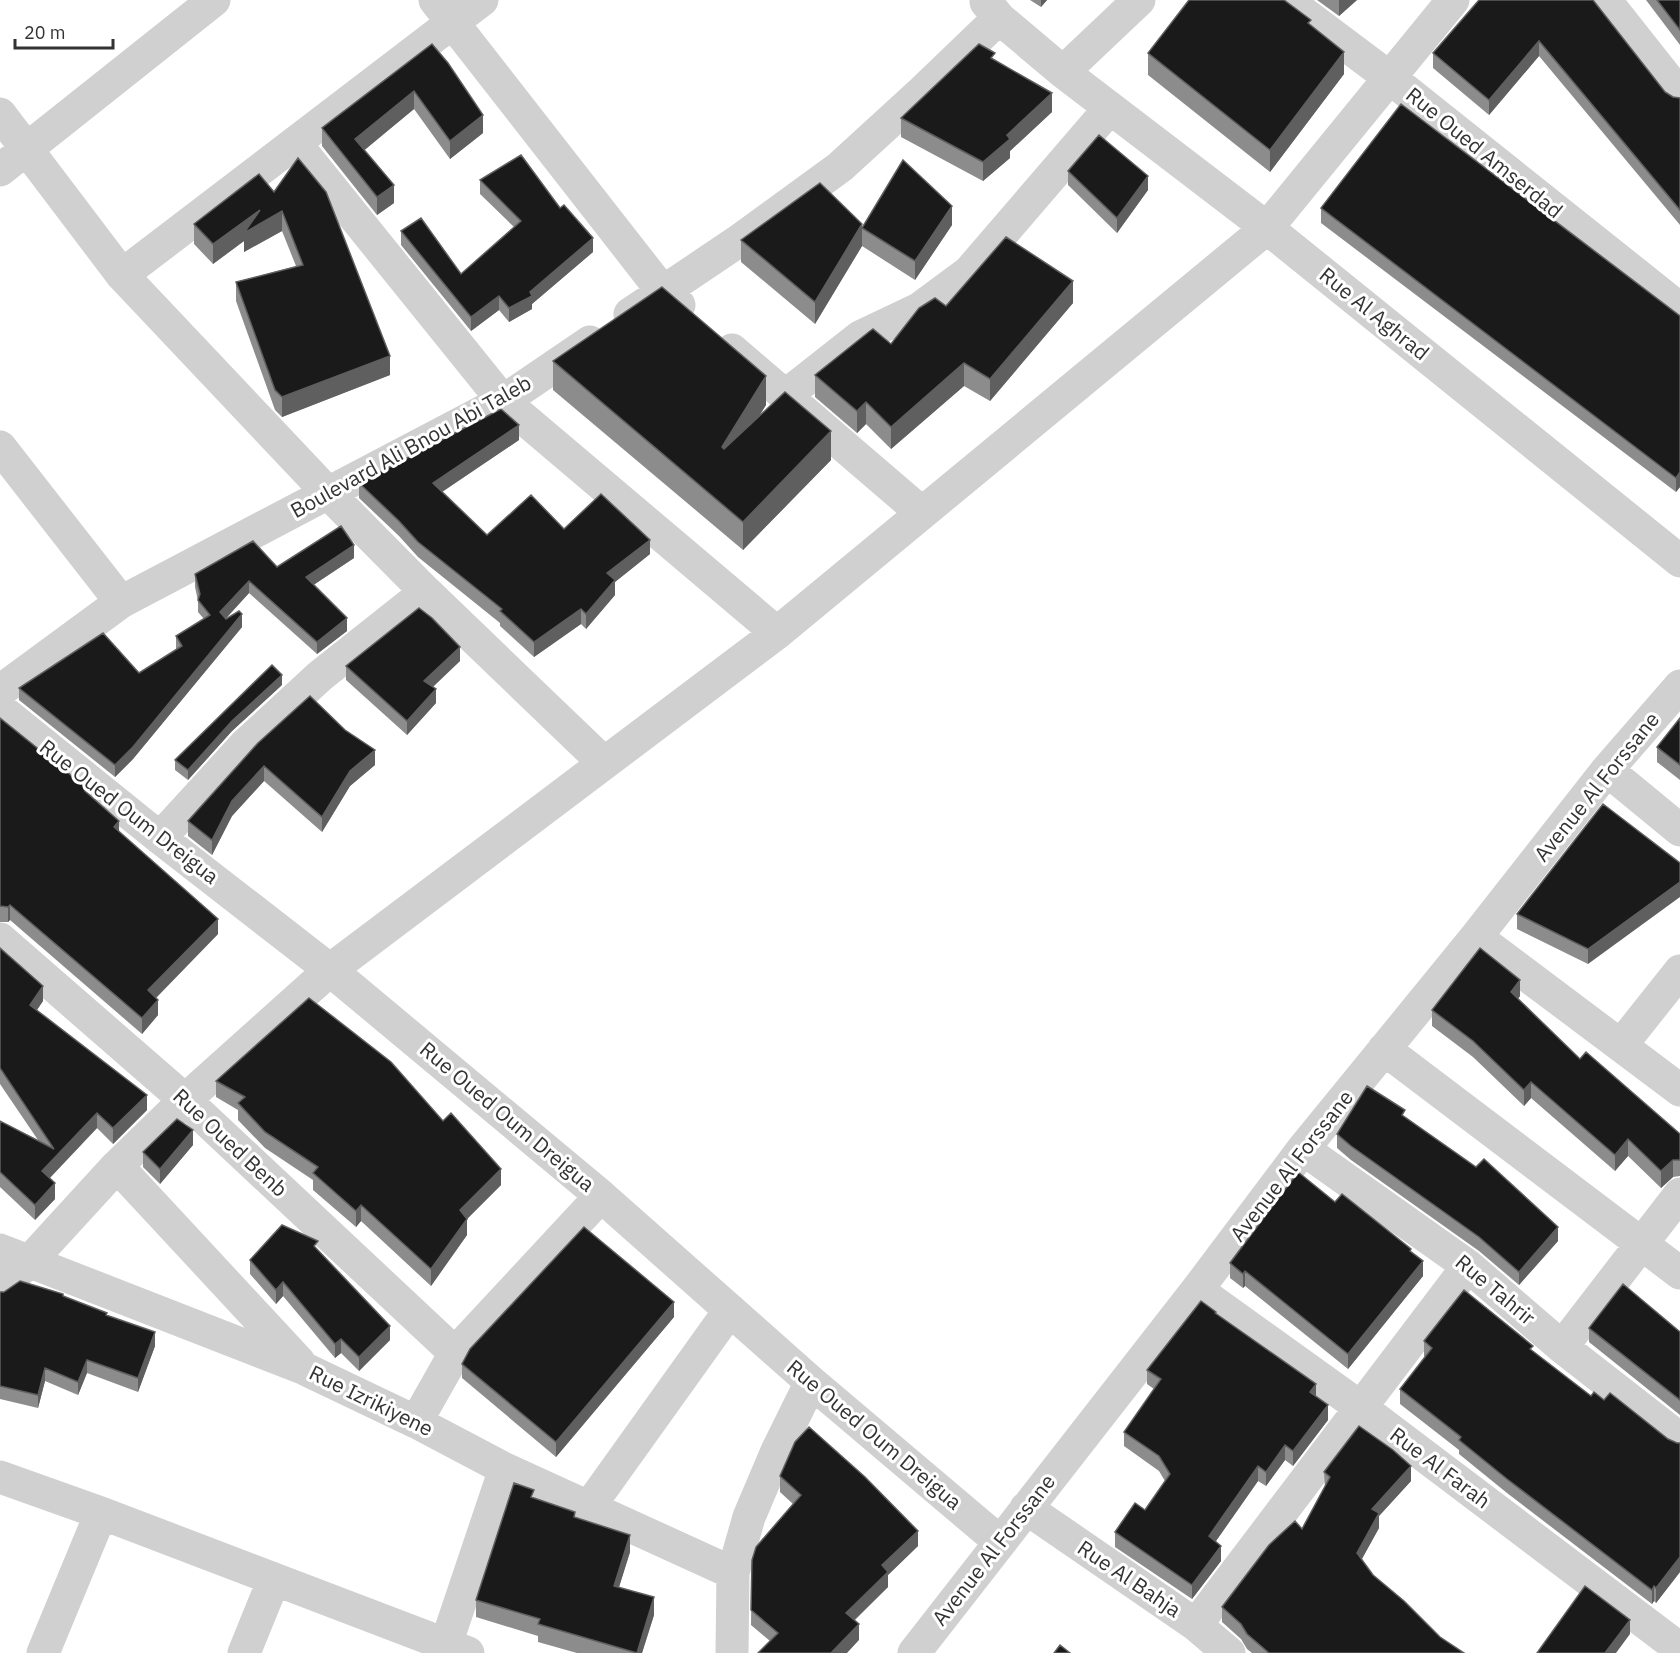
<svg xmlns="http://www.w3.org/2000/svg" width="1680" height="1653" font-family="'IBM Plex Sans',sans-serif">
  <style>
    .lines { fill: none; stroke-linecap: round; stroke-linejoin: round }
    .street { stroke: #d0d0d0; stroke-width: 33 }
    .wall { fill: #8c8c8c }
    .shaded-wall { fill: #5f5f5f }
    .building { fill: #1a1a1a; stroke: #5f5f5f; stroke-width: 1.5 }
    .labels { text-anchor: middle; stroke-width: 6; stroke-linejoin: round; paint-order: stroke }
    .street-label { font-size: 21px; fill: #333; stroke: #fff }
  </style>
  <rect width="100%" height="100%" fill="#fff"/>
  <g class="lines">
    <path class="street" d="M435,0L663,292L679,305
      M1286,0L1390,78L1680,309
      M1605,0L1680,95
      M986,2L999,18L1063,72L1267,228L1680,561
      M1063,72L1139,0
      M0,114L122,275L328,493L426,592L604,763
      M295,143L503,401L777,633
      M0,170L214,0
      M122,275L482,0
      M630,314L737,242L840,167L922,92L999,18
      M732,350L922,513
      M785,396L860,337L919,309L969,272L1110,108
      M0,447L121,602
      M0,691L121,602L503,401L590,342
      M0,709L160,838L330,970L601,1196L811,1382L1000,1542
      M1607,770L1680,830
      M160,838L245,745L320,676L426,592
      M1476,937L1680,1090
      M0,939L185,1100L455,1353
      M1622,1044L1680,971
      M1384,1049L1680,1273
      M1303,1149L1468,1266L1562,1347L1680,1439
      M117,1166L299,1362
      M0,1250L305,1369L416,1422L505,1469L733,1573
      M0,1287L30,1261L117,1166L185,1100L330,970L777,633L1267,228L1453,0
      M1197,1290L1360,1407L1680,1649
      M1562,1347L1680,1194
      M416,1422L455,1353L601,1196
      M0,1477L101,1513L468,1653
      M589,1507L730,1310
      M1026,1508L1196,1625L1229,1653
      M1196,1625L1468,1266
      M43,1653L101,1513
      M244,1653L274,1579
      M443,1653L505,1469
      M732,1653L733,1573L749,1517L777,1451L811,1382
      M914,1653L1197,1290L1303,1149L1476,937L1607,770L1680,686"/>
  </g>
  <path class="wall" d="M1030,0H1047L1041,7Z
    M1317,0H1357L1339,16Z
    M1479,0L1665,92L1673,97L1680,98V225L1539,56L1489,115L1433,68V53Z
    M1646,0H1680V45Z
    M1311,25L1344,74L1270,172L1148,75V53Z
    M432,44L483,133L450,159L414,109L364,150L394,203L377,215L322,146V128Z
    M995,60L1052,112L1010,151V158L983,181L901,137V118Z
    M1068,171L1148,190L1117,233L1068,185Z
    M259,174L390,375L282,417L275,410L236,301V282L296,266L282,231L244,252V241L213,264L194,244V224Z
    M480,180L560,208L593,252L532,304V309L509,322L499,310L471,331L401,245V231L461,274L514,227L480,194Z
    M1321,208L1680,316V487L1676,492L1321,223Z
    M952,225L915,280L862,246L815,324L741,262V240L862,228Z
    M1073,303L990,401L964,386L891,449L866,424L857,433L815,397V375L891,344L946,306Z
    M553,361L766,405L758,417L831,460L743,550L553,390Z
    M519,440L442,492L487,535L564,529L650,554L615,582V595L586,629L581,624L534,657L500,626V623L418,557L399,536L359,498V483Z
    M354,558L313,585L347,631L317,654L249,593L226,618L242,627L133,759L115,777L19,700V688L139,673L176,649V636L204,619L198,612V601L195,587V574L277,567Z
    M460,661L433,687L436,703L407,735L346,680V666Z
    M282,685L232,731L188,780L175,770V760Z
    M0,718L88,794L119,831L218,934L156,998L158,1015L142,1034L10,920L8,922H0Z
    M1680,718V780L1657,762V747Z
    M258,743L375,765L350,786L322,832L264,781L232,816L212,855L188,836V821Z
    M1603,804L1588,964L1517,929V914Z
    M0,948L43,1001L37,1010L147,1110L113,1144L97,1128L50,1178L55,1199L35,1220L0,1187V1121L38,1140L0,1084Z
    M1520,996L1518,999L1580,1059L1680,1134V1176L1673,1177L1661,1188L1628,1156L1615,1171L1531,1098L1524,1106L1473,1057L1432,1026V1010Z
    M216,1081L501,1185L467,1219V1235L431,1286L361,1221L356,1227L313,1190V1180L265,1148L238,1120V1110L216,1097Z
    M1405,1117L1558,1241L1519,1285L1479,1251L1351,1160L1337,1148V1134Z
    M193,1145L160,1184L143,1167V1152Z
    M1335,1202L1411,1252L1423,1276L1348,1369L1245,1286L1243,1288L1230,1278V1263Z
    M318,1250L390,1340L359,1371L341,1353L335,1358L283,1296L276,1304L250,1274V1260Z
    M0,1292L63,1296L107,1315L155,1346L138,1392L87,1373L78,1395L45,1381L38,1408L0,1399Z
    M1216,1314L1316,1397L1328,1420L1293,1466L1285,1460L1266,1486L1258,1481L1216,1541L1221,1561L1192,1599L1115,1547V1532L1145,1510L1165,1481L1159,1471L1124,1446V1432L1154,1389L1147,1384V1370Z
    M674,1317L556,1457L462,1378V1364Z
    M1589,1328L1680,1332V1415L1589,1342Z
    M1424,1341L1533,1351L1591,1396L1604,1400L1668,1439L1677,1443H1680V1572L1656,1603L1654,1601L1652,1604L1507,1493L1459,1454V1450L1400,1404V1389L1425,1357L1424,1356Z
    M1324,1472L1411,1481L1379,1516V1528L1361,1560L1373,1575L1440,1637L1464,1653H1252L1247,1649L1241,1639L1222,1622V1607L1302,1529L1325,1488Z
    M780,1476L918,1546L888,1575V1587L855,1620L859,1640L770,1641L751,1625L752,1560L793,1504L780,1492Z
    M534,1498L575,1517L630,1552L619,1587L654,1615L642,1653H577L538,1642V1636L476,1617V1600Z"/>
  <path class="shaded-wall" d="M1041,0H1047L1041,7Z
    M1339,0H1357L1339,16Z
    M1539,41V56L1489,115V100Z
    M1344,52V74L1270,172V150Z
    M414,91V109L355,158V139Z
    M1052,93V112L1010,151V158L983,181V162L1007,135Z
    M483,115V133L450,159V141Z
    M1148,176V190L1117,233V218Z
    M394,185V203L377,215V197Z
    M952,206V225L915,280V261Z
    M260,210L282,211V231L244,252V241L213,264V244Z
    M862,224V246L815,324V302Z
    M593,238V252L532,304V309L509,322V308L530,292Z
    M1073,281V303L990,401V379Z
    M499,296V310L471,331V317Z
    M390,356V375L282,417V397Z
    M964,363V386L891,449V427Z
    M766,376V405L722,476V447Z
    M866,402V424L857,433V411Z
    M519,425V440L433,498V483Z
    M831,431V460L743,550V522Z
    M1680,472V487L1676,492V478Z
    M650,540V554L615,582V595L586,629V614L607,573Z
    M354,545V558L306,590V577Z
    M249,581V593L220,625V612Z
    M581,609V624L534,657V642Z
    M242,614V627L133,759L115,777V765Z
    M347,618V631L317,654V642Z
    M460,647V661L424,695V681Z
    M282,675V685L232,731L188,780V770L232,721Z
    M436,689V703L407,735V721Z
    M375,750V765L350,786L322,832V817L350,771Z
    M264,766V781L232,816L212,855V840L232,801Z
    M119,821V836L114,827Z
    M1680,882V897L1588,964V949Z
    M10,905V920L8,922V907Z
    M218,919V934L148,1006V990Z
    M1520,980V996L1511,1008V992Z
    M43,986V1001L30,1020V1005Z
    M158,1000V1015L142,1034V1018Z
    M1531,1082V1098L1524,1106V1090Z
    M147,1095V1110L113,1144V1128Z
    M97,1113V1128L42,1186V1171Z
    M193,1130V1145L160,1184V1169Z
    M1628,1139V1156L1615,1171V1155Z
    M1673,1160V1177L1661,1188V1171Z
    M501,1169V1185L467,1219V1235L431,1286V1269L460,1210Z
    M55,1183V1199L35,1220V1205Z
    M361,1205V1221L356,1227V1211Z
    M1558,1227V1241L1519,1285V1272Z
    M1423,1261V1276L1348,1369V1354Z
    M1245,1271V1286L1243,1288V1274Z
    M283,1282V1296L276,1304V1290Z
    M674,1302V1317L556,1457V1442Z
    M390,1326V1340L359,1371V1357Z
    M155,1332V1346L138,1392V1378Z
    M341,1339V1353L335,1358V1344Z
    M87,1360V1373L78,1395V1382Z
    M45,1368V1381L38,1408V1395Z
    M1316,1384V1398L1310,1392Z
    M1328,1405V1420L1293,1466V1451Z
    M1285,1445V1460L1266,1486V1472Z
    M1258,1466V1481L1209,1551V1536Z
    M1411,1466V1481L1379,1516V1528L1357,1568V1553L1372,1509Z
    M918,1531V1546L888,1575V1587L846,1628V1613L882,1565Z
    M630,1535V1552L614,1603V1586Z
    M1221,1546V1561L1192,1599V1585Z
    M1680,1557V1572L1656,1603V1588Z
    M1654,1586V1601L1652,1604V1590Z
    M654,1597V1615L642,1653H637Z
    M1630,1620V1634L1616,1653H1605Z
    M859,1624V1640L847,1653H831Z"/>
  <path class="building" d="M1189,0H1284L1311,20L1308,23L1344,52L1270,150L1148,53Z
    M1479,0H1593L1665,92L1673,97L1680,98V210L1539,41L1489,100L1433,53Z
    M1657,0H1680V30Z
    M432,44L448,63L483,115L450,141L414,91L355,139L394,185L377,197L322,128Z
    M979,44L995,53L991,58L1052,93L1007,135L1010,139L983,162L901,118Z
    M1401,104L1680,316V472L1676,478L1321,208Z
    M1099,135L1148,176L1117,218L1068,171Z
    M521,155L560,208L564,205L593,238L530,292L532,296L509,308L499,296L471,317L401,231L421,218L461,274L521,221L480,180Z
    M298,158L326,192L390,356L282,397L275,390L236,282L303,265L282,211L244,233L260,210L213,244L194,224L259,174L274,192Z
    M903,160L952,206L915,261L862,228Z
    M820,183L862,224L815,302L741,240Z
    M1006,237L1073,281L990,379L964,363L891,427L866,402L857,411L815,375L870,331L873,329L891,344L919,308L935,298L946,306Z
    M662,287L766,376L722,447L724,449L785,392L831,431L743,522L553,361Z
    M501,409L519,425L433,483L487,535L531,495L564,529L601,494L650,540L607,573L615,580L586,614L581,609L534,642L500,611L502,609L418,542L399,521L359,483Z
    M341,526L354,545L306,577L347,618L317,642L249,581L220,612L226,619L239,611L242,614L133,747L115,765L19,688L103,633L139,673L182,646L176,636L210,615L198,600L200,594L195,574L253,541L277,567Z
    M419,608L432,618L460,647L424,681L436,689L407,721L346,666Z
    M272,665L282,675L232,721L188,770L175,760Z
    M310,696L345,730L375,750L350,771L322,817L264,766L232,801L212,840L188,821L258,743Z
    M0,718L88,789L85,791L119,821L114,827L218,919L148,990L158,1000L142,1018L10,905L8,907L0,906Z
    M1680,718V765L1657,747Z
    M1603,804L1680,863V882L1588,949L1517,914Z
    M0,948L43,986L30,1005L147,1095L113,1128L97,1113L42,1171L55,1183L35,1205L0,1172V1121L54,1149L0,1068Z
    M1480,948L1520,980L1511,992L1580,1059L1586,1052L1680,1134V1160H1673L1661,1171L1628,1139L1615,1155L1531,1082L1524,1090L1473,1041L1432,1010Z
    M309,998L391,1062L443,1121L451,1113L501,1169L460,1210L467,1219L431,1269L361,1205L356,1211L313,1173L318,1167L265,1132L238,1103L245,1097L216,1081Z
    M1367,1086L1405,1110L1402,1115L1476,1167L1484,1159L1558,1227L1519,1272L1479,1237L1351,1146L1337,1134Z
    M177,1119L193,1130L160,1169L143,1152Z
    M1298,1172L1335,1202L1342,1194L1411,1249L1410,1251L1423,1261L1348,1354L1245,1271L1243,1274L1230,1263Z
    M282,1225L318,1241L314,1246L390,1326L359,1357L341,1339L335,1344L283,1282L276,1290L250,1260Z
    M584,1227L674,1302L556,1442L462,1364L470,1349Z
    M20,1281L63,1294V1296L107,1313L106,1315L155,1332L138,1378L87,1360L78,1382L45,1368L38,1395L0,1386V1292H4Z
    M1623,1284L1680,1332V1400L1589,1328Z
    M1464,1290L1533,1346L1530,1349L1591,1396L1594,1392L1604,1400L1610,1393L1668,1439L1677,1443H1680V1557L1656,1588L1654,1586L1652,1590L1507,1479L1459,1440L1461,1437L1400,1389L1432,1348L1424,1341Z
    M1201,1301L1216,1312L1215,1313L1316,1384L1310,1392L1328,1405L1293,1451L1285,1445L1266,1472L1258,1466L1209,1536L1221,1546L1192,1585L1115,1532L1135,1503L1145,1510L1170,1474L1159,1456L1124,1432L1161,1379L1147,1370Z
    M1359,1426L1393,1450L1411,1466L1372,1509L1379,1513L1357,1553L1373,1575L1404,1601L1440,1637L1464,1653H1269L1247,1634L1241,1624L1222,1607L1269,1545L1295,1521L1302,1529L1330,1477L1324,1472Z
    M809,1427L865,1477L918,1531L882,1565L888,1572L846,1613L859,1624L831,1653H758L778,1633L751,1610L752,1560L756,1547L801,1495L780,1476L795,1442Z
    M514,1483L534,1490L531,1497L575,1512L574,1517L630,1535L614,1586L654,1597L637,1653L538,1624L540,1619L476,1600Z
    M1585,1586L1630,1620L1605,1653H1537Z
    M1060,1645L1070,1653H1054Z"/>
  <g class="labels">
    <g class="street-label">
      <text transform="translate(1484 153) rotate(39)" y="7">Rue Oued Amserdad</text>
      <text transform="translate(1374 314) rotate(39)" y="7">Rue Al Aghrad</text>
      <text transform="translate(411 447) rotate(-29)" y="7">Boulevard Ali Bnou Abi Taleb</text>
      <text transform="translate(1597 787) rotate(-51)" y="7">Avenue Al Forssane</text>
      <text transform="translate(129 812) rotate(38)" y="7">Rue Oued Oum Dreigua</text>
      <text transform="translate(507 1117) rotate(40)" y="7">Rue Oued Oum Dreigua</text>
      <text transform="translate(230 1143) rotate(43)" y="7">Rue Oued Benb</text>
      <text transform="translate(1292 1166) rotate(-52)" y="7">Avenue Al Forssane</text>
      <text transform="translate(1495 1290) rotate(40)" y="7">Rue Tahrir</text>
      <text transform="translate(371 1401) rotate(26)" y="7">Rue Izrikiyene</text>
      <text transform="translate(874 1435) rotate(40)" y="7">Rue Oued Oum Dreigua</text>
      <text transform="translate(1440 1468) rotate(37)" y="7">Rue Al Farah</text>
      <text transform="translate(994 1550) rotate(-52)" y="7">Avenue Al Forssane</text>
      <text transform="translate(1129 1579) rotate(34)" y="7">Rue Al Bahja</text>
    </g>
  </g>
  <path d="M15 39v9h98v-9" fill="none" stroke="#333333" stroke-width="3"/>
  <text x="24" y="39" font-size="18" fill="#333333" stroke="#ffffff" stroke-width="4.5" paint-order="stroke">20 m</text>
</svg>
